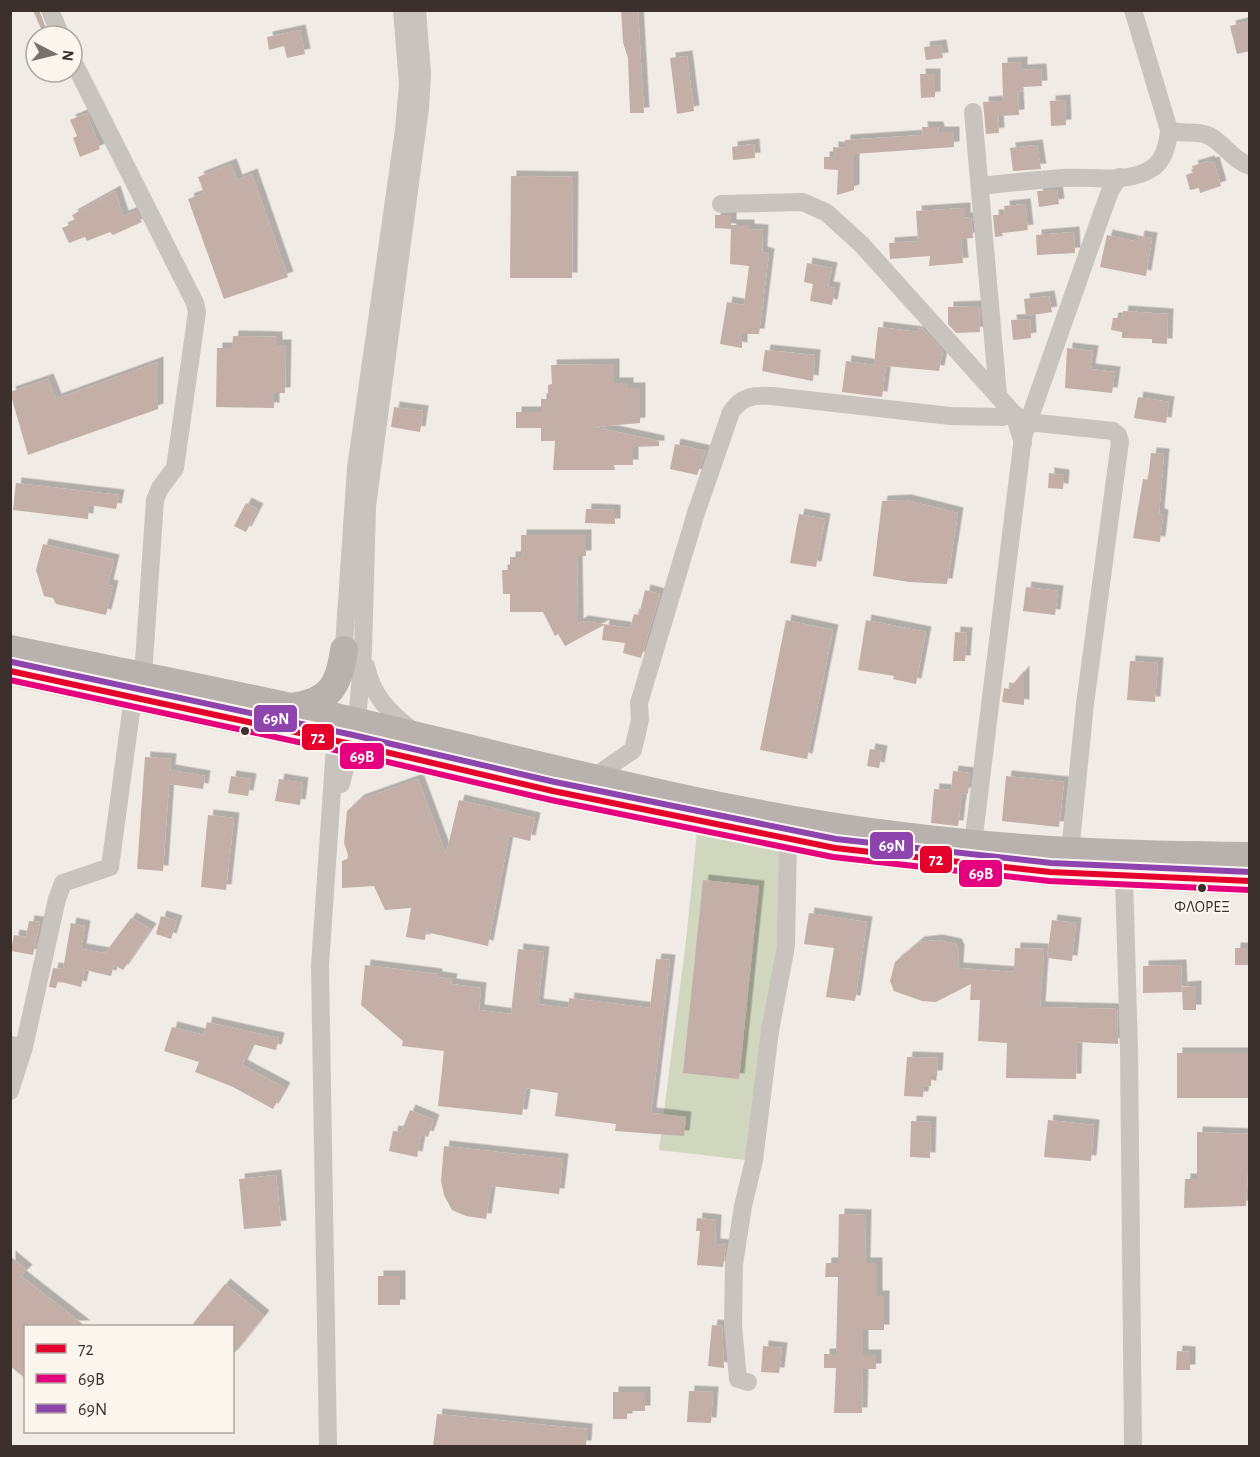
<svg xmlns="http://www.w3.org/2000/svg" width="1260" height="1457" font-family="'Alegreya Sans',sans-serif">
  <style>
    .green { fill: #d1d6bf }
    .building { fill: #c3afa7; filter: url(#shadow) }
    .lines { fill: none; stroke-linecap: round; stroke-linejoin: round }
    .minor { stroke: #c9c3be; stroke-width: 18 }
    .primary { stroke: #b8b1ad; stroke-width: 28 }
    .bus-1-casing { stroke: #fbf5ee; stroke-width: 10 }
    .bus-2-casing { stroke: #fbf5ee; stroke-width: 10 }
    .bus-3-casing { stroke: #fbf5ee; stroke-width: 10 }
    .bus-1 { stroke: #e4002b; stroke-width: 6 }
    .bus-2 { stroke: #e5007d; stroke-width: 6 }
    .bus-3 { stroke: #8e44ad; stroke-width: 6 }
    .bus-dot { fill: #3b302b; stroke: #fbf5ee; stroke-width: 2 }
    .labels { text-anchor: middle; stroke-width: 4.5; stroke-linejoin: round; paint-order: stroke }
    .bus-label { font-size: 16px; fill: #3b302b; stroke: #fbf5ee }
    .line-badge { stroke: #fbf5ee; stroke-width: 2 }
    .badge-label { font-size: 16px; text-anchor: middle; font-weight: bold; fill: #fff }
  </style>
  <defs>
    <filter id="shadow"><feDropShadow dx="5.5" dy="-5.5" stdDeviation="0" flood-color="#0004"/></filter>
  </defs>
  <rect width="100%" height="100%" fill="#f0ebe5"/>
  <path class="green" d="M697,833L779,852L778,944L746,1160L659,1150L686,941Z"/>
  <path class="building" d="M33,10H39L49,36H44Z
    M621,10H638L644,113H630L628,58L623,42Z
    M1250,21V51L1237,54L1230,26Z
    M300,30L305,54L287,58L284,46L269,50L267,37Z
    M941,45L943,58L926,60L924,47Z
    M687,56L694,111L677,114L670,58Z
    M1022,62V70L1041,69L1042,86L1023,87V91L1018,92L1019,115L998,116L999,133L986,134L983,102L1003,101L1002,63Z
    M920,74H935V97L921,98Z
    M1065,100L1066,125L1051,126L1050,101Z
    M87,113L100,149L80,157L73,138L77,136L70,120Z
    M922,127H938L939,132H954V147L854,154V190L837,195L838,170L824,169V157H833V147L845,148V140L923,135Z
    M754,144L755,158L733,160L732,147Z
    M1037,145L1041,169L1013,171L1010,148Z
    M1209,161L1210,163L1214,162L1221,186L1200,193L1199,188L1190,190L1186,175L1194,172L1192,166Z
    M231,164L237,180L252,174L288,277L224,299L188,199L204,193L198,177Z
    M511,176L573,177L572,278H510Z
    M1057,190L1059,204L1039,207L1037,191Z
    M115,191L123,216L136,211L142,222L113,235L110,232L87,241L85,237L69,243L62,228L76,222L72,215Z
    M1025,204L1028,230L1002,233L1003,236L995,237L993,215H1005L1004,206Z
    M965,208V218L971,217L973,238L961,239L963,263L929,266L930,256L890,259L889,243L918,241L916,211Z
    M715,215H731V229L715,228Z
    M731,225H749V229L763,230L762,252L769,254L759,334H742V348L720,344L727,302L744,305L749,266L730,264Z
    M1074,232L1075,253L1037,255L1036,235Z
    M1107,235L1138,242L1139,236L1152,238L1146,276L1100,267Z
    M807,263L832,268L828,287L835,288L832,305L810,301L813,284L804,282Z
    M1049,296L1052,312L1026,316L1024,299Z
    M979,306L980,332L956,333L948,324V307Z
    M1123,311L1168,314L1167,344L1152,343V339L1122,338V332L1111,330L1113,318H1122Z
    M1030,319L1031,338L1013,340L1011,320Z
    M919,325L943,351L939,371L875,365L886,366L882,397L842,392L846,361L874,365L878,327L918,332Z
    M233,336L277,337V345H286L285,393H274V408L216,407L217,348H232Z
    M1067,348L1093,351L1090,369L1115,372L1112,393L1065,388Z
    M765,350L815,355L813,381L762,371Z
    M158,362V409L28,455L10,392L48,379L56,399Z
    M614,364V383H628V388H640V423L595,427L659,441V446L633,447V465H614L615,470H553L555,441H541V428H516V412H541V399H548V385L552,384L551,365Z
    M1138,397L1169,402L1166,423L1134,418Z
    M394,407L423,411L420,432L391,427Z
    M675,444L706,451L697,475L670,469Z
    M1151,453L1164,454L1159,514L1163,515L1160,542L1133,538L1143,479L1148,480Z
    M1049,473L1064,475L1063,489L1048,488Z
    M16,483L119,495L116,509L89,505L88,519L13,510Z
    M906,500L958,513L947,584L909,582L873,576L882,501Z
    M246,503L258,509L246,532L234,526Z
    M586,509L615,510V524L585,523Z
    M799,514L825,519L816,567L790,563Z
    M521,535H586V556H577L578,624L583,621L630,628L634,614L639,615L645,590L660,594L641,658L623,653L625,643L602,640L604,625L565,646L558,634L555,636L543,612H510V594H503L502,570H510V557H521Z
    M43,544L114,560L108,585L113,586L106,615L56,604L53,598L44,596L36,570Z
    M1026,587L1058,591L1055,615L1023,611Z
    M786,620L833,630L807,759L760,750Z
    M866,620L926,632L916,684L893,679L894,676L858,670Z
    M955,632L967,633L965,661H953Z
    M1130,661L1158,663L1155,702L1127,700Z
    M1024,671V705L1002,702L1004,688L1009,689Z
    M870,749L882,751L879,768L867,766Z
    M145,757L171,759L170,770L205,776L203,789L169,784L163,871L137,869Z
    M953,771L970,773L968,794L962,793L958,826L931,823L934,789L951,790Z
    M231,776L251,779L248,796L228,793Z
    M1006,776L1064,782L1059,827L1002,821Z
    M279,779L303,783L300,805L275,801Z
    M418,779L446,854L459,800L535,818L530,841L509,836L488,946L426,932L425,940L406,937L411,908L385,910L374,886L342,888V861L349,858L344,843L347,811L359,800Z
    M208,815L234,818L226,890L201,887Z
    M703,880L759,886L739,1079L683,1073Z
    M809,913L867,922L855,1001L826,997L834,948L804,944Z
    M161,916L177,921L171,939L156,934Z
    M131,918L151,929L123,970L114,965L111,976L85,970L81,987L58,981L56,988L49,987L53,968L63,969L71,923L85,926L81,949L105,953Z
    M1052,920L1076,923L1072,961L1047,958Z
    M29,921L40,922L33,955L11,951L14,935L26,937Z
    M937,940L956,944L959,950L958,968L1014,972L1015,948L1044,949L1040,1007L1117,1009L1118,1044L1077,1042L1076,1079L1006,1078L1007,1043L978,1041L980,1000H970L971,984L936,1002L922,1001L894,991L890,981L895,962L919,942Z
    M1235,948H1250V965H1235Z
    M518,949L544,952L538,1004L568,1008L569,998L650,1008L656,959L670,960L651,1113L686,1117L684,1136L615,1131L616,1124L555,1116L558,1093L526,1088L522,1115L438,1106L444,1051L402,1046L403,1041L361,1005L365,965L437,974V977L452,979L451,984L481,988L479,1010L511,1014Z
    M1181,965L1182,992L1143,993V966Z
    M1196,986V1010H1183L1182,987Z
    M207,1022L279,1038L276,1050L252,1044L242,1065L285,1088L273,1109L233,1087L195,1072L199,1062L164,1051L172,1027L204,1035Z
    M1177,1053H1250V1098H1177Z
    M907,1057L938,1058L937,1076H931V1086L924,1085L923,1097L904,1096Z
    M410,1110L434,1120L428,1137L421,1134L417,1157L389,1151L393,1131L401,1132Z
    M1048,1120L1094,1125L1091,1161L1044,1157Z
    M911,1121L931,1122L930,1158L910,1157Z
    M1197,1132L1250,1134L1246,1206L1184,1208L1185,1179H1197Z
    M444,1146L563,1159L559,1194L491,1186L486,1219L466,1216L452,1210L444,1195L441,1181Z
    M276,1175L281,1226L244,1229L239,1179Z
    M839,1214L866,1215L865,1263H877V1296H884V1330H863V1355H876V1369H863L862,1413H834L836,1368H824V1354H836L838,1277H825L826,1263H838Z
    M697,1218L716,1220L715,1244L726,1245L723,1267L697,1265L700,1231H696Z
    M10,1256L27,1270L21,1276L85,1326H26V1379L10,1366Z
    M378,1276H400V1305H378Z
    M225,1284L264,1316L232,1356V1326H191Z
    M712,1325L722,1326L724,1368L708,1366Z
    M763,1346L782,1348L779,1373L761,1372Z
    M1177,1351L1190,1352V1370H1176Z
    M689,1391L713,1392L711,1423L687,1422Z
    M613,1392H645V1411H627V1419H613Z
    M437,1414L587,1429L586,1446H433Z"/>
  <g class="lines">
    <path class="minor" d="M50,10L61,36
      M72,59L195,303L197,312L175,468L160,488L155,500L143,676
      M973,112L998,395
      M1169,130C1182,135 1194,130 1207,135C1223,141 1230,159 1250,166
      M980,186C1008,183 1035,180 1063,178C1092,176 1129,185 1154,167C1165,158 1168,143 1169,130L1133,10
      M721,204L803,202L827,213L862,245L1014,414L1028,422L1113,431L1118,435L1120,442L1085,704L1070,852
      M343,660L356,468L404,130L408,84L402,10
      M366,666C372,696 390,713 413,731
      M594,777L633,750L640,720L639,703L696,513L731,412C742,396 754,395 772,396L950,416L1002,417L1014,414L1023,443
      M341,784L357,721L363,651L367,506L420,108L422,73L417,10
      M973,844L1023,437L1101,216L1110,191L1119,177
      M1124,877L1129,1050L1133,1446
      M10,1045L24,1047L57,899L63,883L110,867L133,697
      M10,1091L24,1047
      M748,1382L738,1379L733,1326L734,1264L743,1206L754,1160L770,1031L786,946L788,840
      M328,1446L320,965L336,732"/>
    <path class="primary" d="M10,649C126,673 242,695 357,722C537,763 718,814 902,836C1018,851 1133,855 1250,856
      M10,671L351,744L553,791L835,848L1050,872L1250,881
      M291,707C329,702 339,687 344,650"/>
    <defs>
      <path id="bus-1" d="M10,671L351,744L553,791L835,848L1050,872L1250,881"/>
      <path id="bus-2" d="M10,680L349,753L551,800L833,857L1049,881L1250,890"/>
      <path id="bus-3" d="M12,662L353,735L555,782L836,839L1051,863L1250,872"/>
    </defs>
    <use href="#bus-1" class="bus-1-casing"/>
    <use href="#bus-2" class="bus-2-casing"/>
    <use href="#bus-3" class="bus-3-casing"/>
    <use href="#bus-1" class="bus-1"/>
    <use href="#bus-2" class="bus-2"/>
    <use href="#bus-3" class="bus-3"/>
  </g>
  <g class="bus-dot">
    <circle cx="245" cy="731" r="5"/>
    <circle cx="1202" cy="888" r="5"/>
  </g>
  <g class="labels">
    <g class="bus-label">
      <text x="1202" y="912">ΦΛΟΡΕΞ</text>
    </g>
  </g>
  <g class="line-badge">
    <rect x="253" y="704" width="45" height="29" rx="6" fill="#8e44ad"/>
    <rect x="301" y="723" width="34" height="28" rx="6" fill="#e4002b"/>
    <rect x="339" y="742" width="46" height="28" rx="6" fill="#e5007d"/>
    <rect x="869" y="831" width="45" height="29" rx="6" fill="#8e44ad"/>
    <rect x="919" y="845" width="34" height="29" rx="6" fill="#e4002b"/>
    <rect x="958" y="859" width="45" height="29" rx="6" fill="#e5007d"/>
  </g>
  <g class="badge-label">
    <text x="276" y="724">69Ν</text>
    <text x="318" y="743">72</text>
    <text x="362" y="762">69Β</text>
    <text x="892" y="851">69Ν</text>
    <text x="936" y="865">72</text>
    <text x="981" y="879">69Β</text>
  </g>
  <rect width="1260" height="1457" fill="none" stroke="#3b302b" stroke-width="24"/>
  <rect x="24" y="1325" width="210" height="108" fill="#fbf5ee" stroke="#aea6a0" stroke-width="1.5"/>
  <rect x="36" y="1344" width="30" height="9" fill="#e4002b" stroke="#aea6a0" stroke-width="1.5"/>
  <text x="78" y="1355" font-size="18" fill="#3b302b">72</text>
  <rect x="36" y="1374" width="30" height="9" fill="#e5007d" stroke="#aea6a0" stroke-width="1.5"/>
  <text x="78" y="1385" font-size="18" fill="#3b302b">69Β</text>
  <rect x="36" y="1404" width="30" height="9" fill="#8e44ad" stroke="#aea6a0" stroke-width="1.5"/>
  <text x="78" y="1415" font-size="18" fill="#3b302b">69Ν</text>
  <g transform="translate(54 54) rotate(97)"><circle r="28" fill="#fbf5ee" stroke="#aea6a0" stroke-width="1.5"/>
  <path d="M0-4.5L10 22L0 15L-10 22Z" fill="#7a716c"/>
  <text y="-9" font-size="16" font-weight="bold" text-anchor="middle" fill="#3b302b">N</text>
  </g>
</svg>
